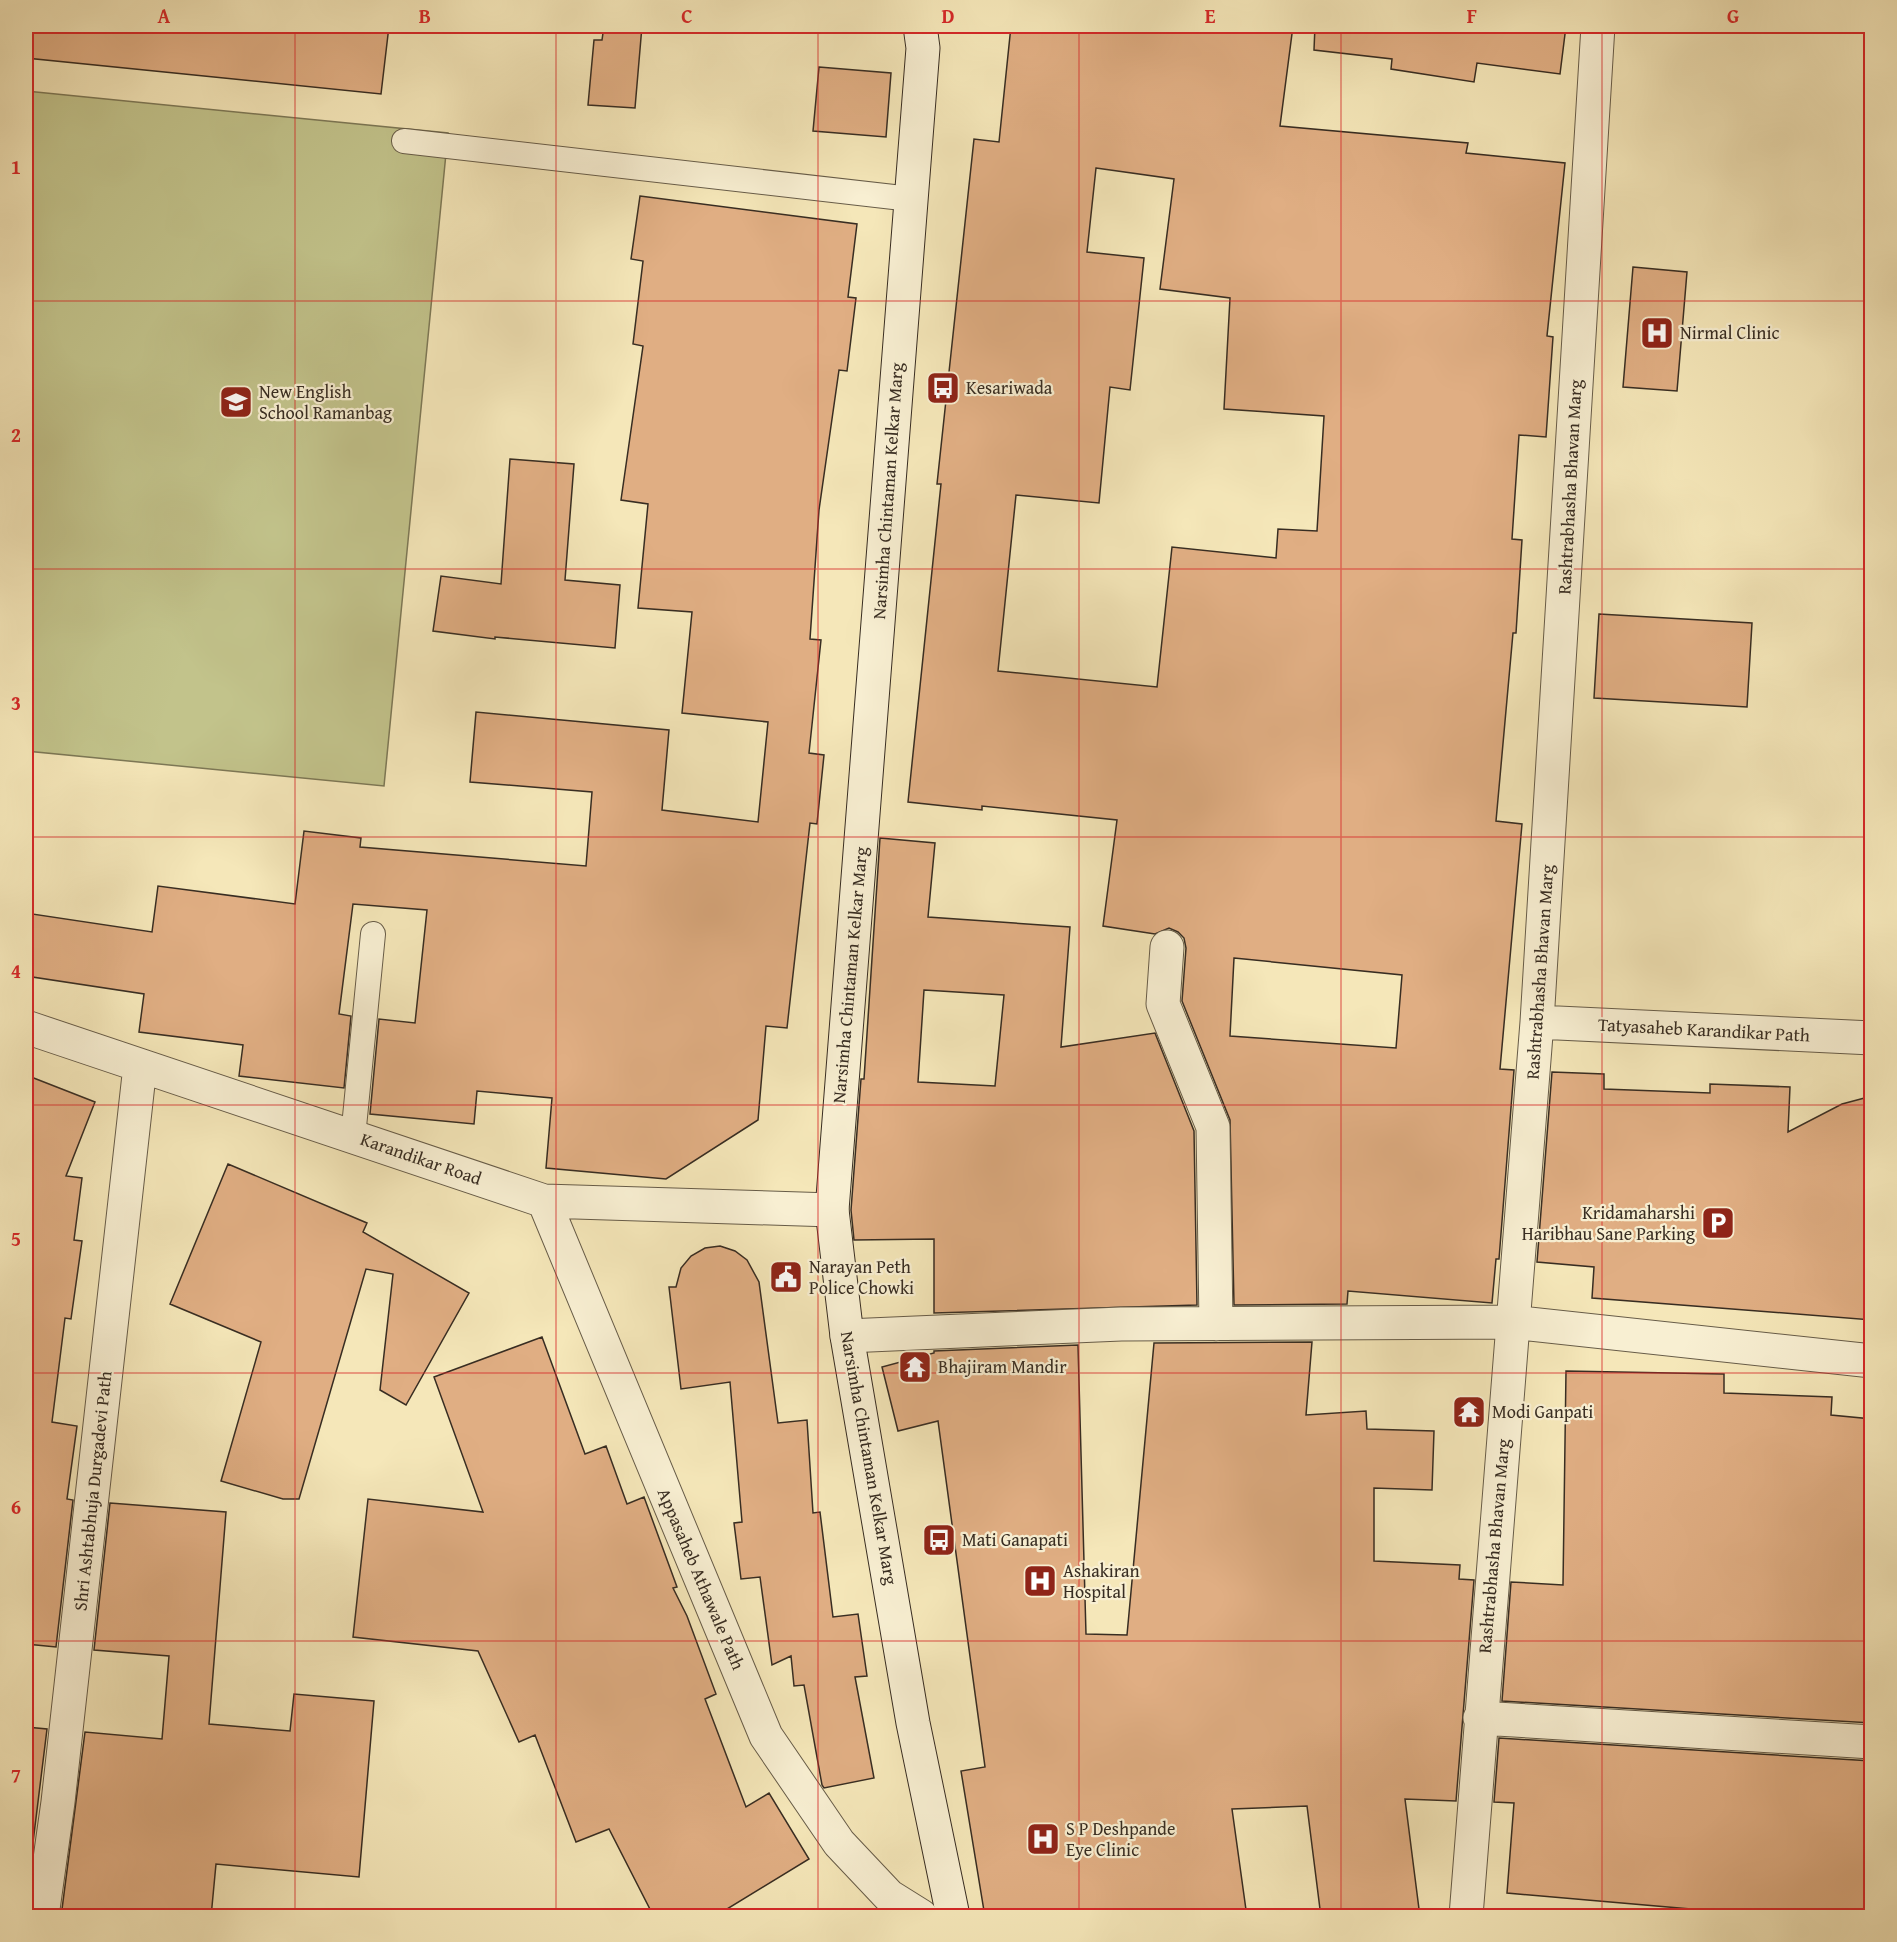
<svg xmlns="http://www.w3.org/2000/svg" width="1897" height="1942" font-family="'Gentium Book Plus',serif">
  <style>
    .green { fill: #c2c38b; stroke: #7d7856; stroke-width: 1.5 }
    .building { fill: #e0ae83; stroke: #382d22; stroke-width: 1.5; fill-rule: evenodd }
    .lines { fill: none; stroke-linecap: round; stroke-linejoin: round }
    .lane-casing { stroke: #675c48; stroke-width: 26 }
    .street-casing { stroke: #675c48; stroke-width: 35 }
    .secondary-casing { stroke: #382d22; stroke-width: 35 }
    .lane { stroke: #f8efd2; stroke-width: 24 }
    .street { stroke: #f8efd2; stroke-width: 33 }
    .secondary { stroke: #f8efd2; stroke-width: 33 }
    .grid { fill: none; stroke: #d62828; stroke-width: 1.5; stroke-opacity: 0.55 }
    .labels { text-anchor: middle; stroke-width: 4.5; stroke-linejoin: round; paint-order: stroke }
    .poi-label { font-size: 18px; fill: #382d22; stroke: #f8efd2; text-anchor: start }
    .street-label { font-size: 18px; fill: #382d22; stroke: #f8efd2 }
    .neatline { fill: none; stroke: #d62828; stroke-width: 2 }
    .grid-label { font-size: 20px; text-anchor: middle; font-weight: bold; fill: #d62828 }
  </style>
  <rect width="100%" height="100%" fill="#f5e7b9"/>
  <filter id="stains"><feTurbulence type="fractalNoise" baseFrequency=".00333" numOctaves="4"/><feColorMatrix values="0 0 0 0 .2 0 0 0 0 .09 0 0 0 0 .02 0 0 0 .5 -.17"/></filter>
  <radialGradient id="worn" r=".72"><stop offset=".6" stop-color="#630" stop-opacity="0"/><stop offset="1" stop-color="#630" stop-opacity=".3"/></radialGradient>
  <path class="green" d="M26,91L448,133L384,786L26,751Z"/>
  <path class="building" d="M26,26H389L381,94L26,58Z
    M604,26H642L635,108L588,105L594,40H602Z
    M1011,26H1293L1280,126L1468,143L1466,153L1565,163L1547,336L1553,337L1546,437L1519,435L1512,539L1522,540L1516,633H1513L1496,821L1522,824L1500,1069L1514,1070L1499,1259H1496L1492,1303L1348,1291L1347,1304L1234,1305L1230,1120L1182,1001L1186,948L1184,938L1178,932L1169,928L1155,934L1103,926L1117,820L982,806V810L908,802L941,484H937L974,139L999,142ZM1096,168L1174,179L1160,289L1230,298L1224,409L1324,416L1317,531L1278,529L1276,558L1172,547L1157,687L998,671L1016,495L1099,503L1110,387L1130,390L1144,258L1087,252ZM1234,958L1402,975L1396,1048L1230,1036Z
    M1315,26H1566L1560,74L1477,63L1474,82L1391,69L1392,59L1314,50Z
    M819,67L891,73L886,137L813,131Z
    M640,196L857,224L848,297L856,298L847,371L839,370L819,510L810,639L821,640L809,753L824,755L817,824L810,823L787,1028L766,1026L758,1120L666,1179L546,1168L552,1098L477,1091L474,1124L370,1114L379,1019L415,1023L427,910L353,904L339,1014L351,1016L344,1088L239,1076L243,1045L139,1032L144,994L26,976V913L152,932L158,886L295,904L304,831L361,838L360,847L586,866L592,792L470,782L476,712L669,730L662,810L758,822L768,722L682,713L692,612L638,608L648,504L621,500L643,346L633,344L643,261L631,259Z
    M1633,267L1687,272L1677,391L1623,387Z
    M510,459L574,464L565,580L620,585L615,648L495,637V639L433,631L441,576L501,584Z
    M1599,614L1752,623L1747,707L1594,698Z
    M880,838L935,843L928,917L1070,927L1061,1047L1155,1033L1194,1131L1197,1305L934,1313V1239L854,1240L851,1210L861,1079H864ZM924,990L1004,995L995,1086L918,1082Z
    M1552,1072L1604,1074V1089L1710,1093V1084L1790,1087L1788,1132L1842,1104L1872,1096V1320L1592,1298L1594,1267L1537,1262Z
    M26,1075L95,1102L66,1176L82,1178L74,1240L82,1241L71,1319L65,1318L52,1422L77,1426L67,1499L73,1500L56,1647L26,1644Z
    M228,1164L367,1223L363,1232L469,1293L406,1405L380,1390L393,1274L366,1269L299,1499H283L221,1481L261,1342L170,1304Z
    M720,1246L735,1251L747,1260L759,1282L778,1423L807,1420L813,1513L820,1512L833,1617L858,1614L867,1676L855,1677L874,1778L824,1788L822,1785L804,1685L794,1686L791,1656L772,1665L760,1577L741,1579L734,1523L742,1522L730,1382L681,1389L669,1287H676L681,1268L691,1256L705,1248Z
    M542,1337L585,1454L606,1446L627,1504L644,1497L677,1587L673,1588L687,1616L716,1694L705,1699L746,1807L769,1793L809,1859L714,1917H654L609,1829L576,1842L535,1735L519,1742L478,1651L353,1637L368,1499L483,1512L434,1377Z
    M1312,1342L1306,1415L1366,1411L1367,1429L1434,1431L1432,1490L1374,1488V1561L1460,1565L1459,1579L1474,1580L1456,1801L1405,1799L1419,1909L1361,1917H1321L1307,1806L1232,1809L1247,1917H985L961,1771L985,1767L938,1421L898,1431L882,1367L934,1353V1351L1078,1345L1086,1634L1127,1635L1154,1343Z
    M1566,1371L1724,1374V1393L1832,1397L1831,1415L1872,1419V1723L1502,1701L1511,1582L1563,1585Z
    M110,1503L226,1512L209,1724L290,1731L294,1694L374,1701L359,1877L216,1864L211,1917H61L85,1732L162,1739L169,1656L94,1650Z
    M26,1727L47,1729L26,1899Z
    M1499,1738L1872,1761V1917H1725V1912L1507,1893L1514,1803L1494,1802Z"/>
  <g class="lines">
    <defs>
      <path id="lane" d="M404,141L911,199
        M353,1137L373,934"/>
      <path id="street" d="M1167,947L1163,1004L1213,1127L1216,1324
        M1537,1022L1872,1038
        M26,1027L544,1201L832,1210
        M544,1201L766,1736L839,1843L889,1896L921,1916
        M847,1336L1121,1324L1511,1322L1872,1361
        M1480,1718L1872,1742
        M42,1916L58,1802L140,1066
        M1466,1916L1537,1022L1598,26"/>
      <path id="secondary" d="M920,26L923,48L832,1210L847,1336L913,1723L953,1916"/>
    </defs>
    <use href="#lane" class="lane-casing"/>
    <use href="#street" class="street-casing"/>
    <use href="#secondary" class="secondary-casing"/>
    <use href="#lane" class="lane"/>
    <use href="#street" class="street"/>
    <use href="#secondary" class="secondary"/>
  </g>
  <path class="grid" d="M295,26V1916M556,26V1916M818,26V1916M1079,26V1916M1341,26V1916M1602,26V1916M26,301H1872M26,569H1872M26,837H1872M26,1105H1872M26,1373H1872M26,1641H1872"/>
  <defs>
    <symbol id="hospital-square" viewBox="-11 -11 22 22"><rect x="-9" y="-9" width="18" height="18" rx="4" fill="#8f2418" stroke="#f8efd2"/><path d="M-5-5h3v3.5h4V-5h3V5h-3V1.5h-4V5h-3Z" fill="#fff"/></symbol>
    <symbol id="bus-square" viewBox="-11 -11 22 22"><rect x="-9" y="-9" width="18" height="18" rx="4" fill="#8f2418" stroke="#f8efd2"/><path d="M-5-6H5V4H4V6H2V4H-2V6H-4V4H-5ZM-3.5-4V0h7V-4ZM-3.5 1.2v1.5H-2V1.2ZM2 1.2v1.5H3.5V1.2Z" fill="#fff"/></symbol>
    <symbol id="school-square" viewBox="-11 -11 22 22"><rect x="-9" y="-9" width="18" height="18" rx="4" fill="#8f2418" stroke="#f8efd2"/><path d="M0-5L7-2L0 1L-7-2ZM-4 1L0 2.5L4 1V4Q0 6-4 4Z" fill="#fff"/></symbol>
    <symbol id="parking-square" viewBox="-11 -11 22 22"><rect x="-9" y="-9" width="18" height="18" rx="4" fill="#8f2418" stroke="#f8efd2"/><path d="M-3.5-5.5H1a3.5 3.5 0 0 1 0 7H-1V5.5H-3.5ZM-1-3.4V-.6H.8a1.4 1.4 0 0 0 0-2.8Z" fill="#fff"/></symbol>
    <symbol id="civic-square" viewBox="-11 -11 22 22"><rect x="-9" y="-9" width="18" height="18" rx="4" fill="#8f2418" stroke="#f8efd2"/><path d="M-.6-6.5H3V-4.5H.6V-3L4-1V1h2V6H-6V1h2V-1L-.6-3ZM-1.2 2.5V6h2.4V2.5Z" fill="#fff"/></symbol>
    <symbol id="temple-square" viewBox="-11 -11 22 22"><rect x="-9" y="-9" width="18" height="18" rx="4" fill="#8f2418" stroke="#f8efd2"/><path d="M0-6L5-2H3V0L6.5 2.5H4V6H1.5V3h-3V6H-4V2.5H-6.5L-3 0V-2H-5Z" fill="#fff"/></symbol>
  </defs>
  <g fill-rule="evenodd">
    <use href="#hospital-square" x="1638" y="314" width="38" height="38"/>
    <use href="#bus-square" x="924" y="369" width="38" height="38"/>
    <use href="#school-square" x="217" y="383" width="38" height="38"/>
    <use href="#parking-square" x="1699" y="1204" width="38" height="38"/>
    <use href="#civic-square" x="767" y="1258" width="38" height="38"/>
    <use href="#temple-square" x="896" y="1348" width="38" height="38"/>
    <use href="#temple-square" x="1450" y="1393" width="38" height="38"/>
    <use href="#bus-square" x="920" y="1521" width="38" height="38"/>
    <use href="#hospital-square" x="1021" y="1562" width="38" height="38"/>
    <use href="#hospital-square" x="1024" y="1820" width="38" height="38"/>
  </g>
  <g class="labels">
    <g class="poi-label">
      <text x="1680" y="339">Nirmal Clinic</text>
      <text x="966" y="394">Kesariwada</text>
      <text x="259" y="398">New English<tspan x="259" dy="21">School Ramanbag</tspan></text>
      <text x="1695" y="1219" text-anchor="end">Kridamaharshi<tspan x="1695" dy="21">Haribhau Sane Parking</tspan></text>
      <text x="809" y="1273">Narayan Peth<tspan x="809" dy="21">Police Chowki</tspan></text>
      <text x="938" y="1373">Bhajiram Mandir</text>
      <text x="1492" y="1418">Modi Ganpati</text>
      <text x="962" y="1546">Mati Ganapati</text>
      <text x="1063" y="1577">Ashakiran<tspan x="1063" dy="21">Hospital</tspan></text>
      <text x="1066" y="1835">S P Deshpande<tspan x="1066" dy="21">Eye Clinic</tspan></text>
    </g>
    <g class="street-label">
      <text transform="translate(1570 487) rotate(-87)" y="6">Rashtrabhasha Bhavan Marg</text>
      <text transform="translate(888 491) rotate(-86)" y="6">Narsimha Chintaman Kelkar Marg</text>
      <text transform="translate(1540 972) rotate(-86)" y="6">Rashtrabhasha Bhavan Marg</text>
      <text transform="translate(850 975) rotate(-85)" y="6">Narsimha Chintaman Kelkar Marg</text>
      <text transform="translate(1704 1030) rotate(3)" y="6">Tatyasaheb Karandikar Path</text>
      <text transform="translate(421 1159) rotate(19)" y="6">Karandikar Road</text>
      <text transform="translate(869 1458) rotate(80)" y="6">Narsimha Chintaman Kelkar Marg</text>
      <text transform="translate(93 1491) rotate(-84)" y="6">Shri Ashtabhuja Durgadevi Path</text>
      <text transform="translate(1494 1546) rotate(-85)" y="6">Rashtrabhasha Bhavan Marg</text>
      <text transform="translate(701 1579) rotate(67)" y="6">Appasaheb Athawale Path</text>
    </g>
  </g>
  <rect width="1897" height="1942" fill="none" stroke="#f5e7b9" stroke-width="66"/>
  <rect x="33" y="33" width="1831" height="1876" class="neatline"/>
  <g class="grid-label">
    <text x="164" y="23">A</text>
    <text x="425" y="23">B</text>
    <text x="687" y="23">C</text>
    <text x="948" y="23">D</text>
    <text x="1210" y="23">E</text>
    <text x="1472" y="23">F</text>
    <text x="1733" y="23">G</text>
    <text x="16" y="174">1</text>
    <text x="16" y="442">2</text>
    <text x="16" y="710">3</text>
    <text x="16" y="978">4</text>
    <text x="16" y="1246">5</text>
    <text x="16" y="1514">6</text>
    <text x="16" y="1782">7</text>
  </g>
  <rect width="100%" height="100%" filter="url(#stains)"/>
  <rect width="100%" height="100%" fill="url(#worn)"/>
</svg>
